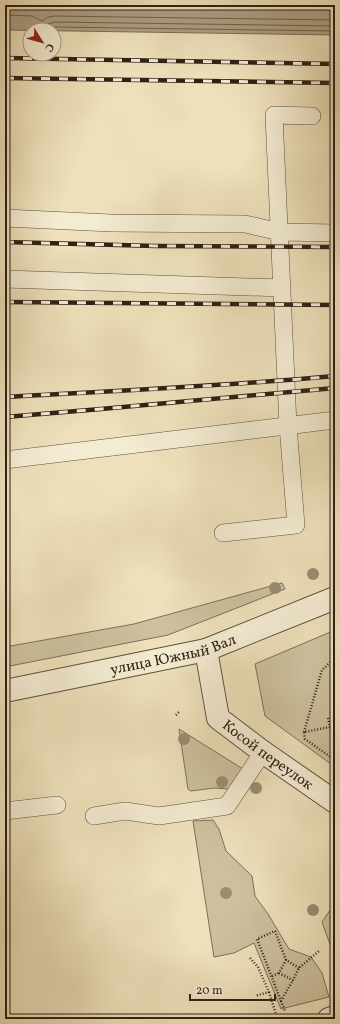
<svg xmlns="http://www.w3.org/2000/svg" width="340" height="1024" font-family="Vollkorn,serif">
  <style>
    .green { fill: #ccc09e; stroke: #7c705a }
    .water { fill: #ac9f82; stroke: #796d57 }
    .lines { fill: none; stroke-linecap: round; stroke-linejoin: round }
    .shore { stroke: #6c604c; stroke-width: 1 }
    .service-casing { stroke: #5d513f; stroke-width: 18 }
    .minor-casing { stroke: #5d513f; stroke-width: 24 }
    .tertiary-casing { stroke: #5d513f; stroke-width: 24 }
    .path { stroke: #2d2116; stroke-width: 2.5; stroke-dasharray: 1 2; stroke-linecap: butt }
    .service { stroke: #f3ebd2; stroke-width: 17 }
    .minor { stroke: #f3ebd2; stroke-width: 22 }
    .tertiary { stroke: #f3ebd2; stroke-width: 22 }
    .rail-casing { stroke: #2d2116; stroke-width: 4.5 }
    .rail { stroke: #f3ebd2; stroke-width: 3; stroke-dasharray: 9; stroke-linecap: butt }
    .tree { fill: #998d72 }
    .labels { text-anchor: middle; stroke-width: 3; stroke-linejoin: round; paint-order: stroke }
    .street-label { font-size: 15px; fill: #2d2116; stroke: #f3ebd2 }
  </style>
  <rect width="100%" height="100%" fill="#ede0ba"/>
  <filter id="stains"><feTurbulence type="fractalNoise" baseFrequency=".005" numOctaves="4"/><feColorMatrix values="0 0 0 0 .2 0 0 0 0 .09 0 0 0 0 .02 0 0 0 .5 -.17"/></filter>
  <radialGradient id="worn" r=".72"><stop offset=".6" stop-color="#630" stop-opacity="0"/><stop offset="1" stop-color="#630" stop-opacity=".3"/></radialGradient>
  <path class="green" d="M282,583L285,589L168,635L5,667V647L134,624Z
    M335,630V767L265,716L255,664Z
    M179,729L243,769L229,789L214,788L191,791L188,789Z
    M213,820L219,829L226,851L252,876L255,896L268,914L289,949L311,957L322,973L329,997L281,1009L254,943L234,953L214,957L193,821Z
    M335,903V950L331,947L322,922Z"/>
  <path class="water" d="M5,5H335V35L5,30Z"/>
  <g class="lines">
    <path class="shore" d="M5,15L32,16L42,21L48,17L55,16L335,20
      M45,30L48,24L55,22L335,26
      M50,30L55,27L335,31"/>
    <defs>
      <path id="service" d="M5,218L111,223L245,224L280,232L335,233
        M5,279L282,288
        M5,460L335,420
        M223,533L296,525L288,426L274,115L312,116
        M5,811L57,805
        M94,816L125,811L159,816L227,806L263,752"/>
      <g id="minor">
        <path id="s1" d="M206,650L218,718L263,752L335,802"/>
        <path d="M329,1019L335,1017"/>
      </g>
      <g id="tertiary">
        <path id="s2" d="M5,691L206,650L335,598"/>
      </g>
    </defs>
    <use href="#service" class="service-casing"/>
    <use href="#minor" class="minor-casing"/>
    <use href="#tertiary" class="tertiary-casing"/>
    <path class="path" d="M176,715L179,712
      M328,718L332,737
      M330,727L304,732L305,739L335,760
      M304,732L322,670L335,658
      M250,958L258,967L269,992L255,996
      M286,960L275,931L257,939L281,1001L293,980
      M299,968L286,960L279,973L293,980L299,968L319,951
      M272,976L279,973
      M269,992L276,1014
      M281,1001L285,1011"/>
    <use href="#service" class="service"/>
    <use href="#minor" class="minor"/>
    <use href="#tertiary" class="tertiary"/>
    <defs>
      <path id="rail" d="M5,58L335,64
        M5,78L335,83
        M5,242L156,246L335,247
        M5,302L335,305
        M5,397C115,391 225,386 335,376
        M5,417L101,409L335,388"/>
    </defs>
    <use href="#rail" class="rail-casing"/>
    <use href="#rail" class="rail"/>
  </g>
  <g class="tree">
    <circle cx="313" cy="574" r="6"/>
    <circle cx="275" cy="588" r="6"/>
    <circle cx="184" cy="739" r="6"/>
    <circle cx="222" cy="782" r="6"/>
    <circle cx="256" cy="788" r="6"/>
    <circle cx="226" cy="893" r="6"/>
    <circle cx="313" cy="910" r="6"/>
  </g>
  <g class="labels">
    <g class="street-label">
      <text dy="5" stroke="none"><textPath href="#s2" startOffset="172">улица Южный Вал</textPath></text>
      <text dy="5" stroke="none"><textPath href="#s1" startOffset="131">Косой переулок</textPath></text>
    </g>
  </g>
  <rect width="340" height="1024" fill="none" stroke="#ede0ba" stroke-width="20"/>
  <rect x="6" y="6" width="328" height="1012" fill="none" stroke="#2d2116" stroke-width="2"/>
  <rect x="10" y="10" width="320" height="1004" fill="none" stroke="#2d2116"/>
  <g transform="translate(42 42) rotate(127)"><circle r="19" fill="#f3ebd2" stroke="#a49a87"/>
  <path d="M0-3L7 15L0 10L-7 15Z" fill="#8f2418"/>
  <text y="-6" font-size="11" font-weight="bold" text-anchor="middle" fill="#2d2116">С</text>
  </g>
  <path d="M190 994v6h85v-6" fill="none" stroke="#2d2116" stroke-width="2"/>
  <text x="196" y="994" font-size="12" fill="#2d2116" stroke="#f3ebd2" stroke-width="3" paint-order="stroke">20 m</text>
  <rect width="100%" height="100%" filter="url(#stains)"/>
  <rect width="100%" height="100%" fill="url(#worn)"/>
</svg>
